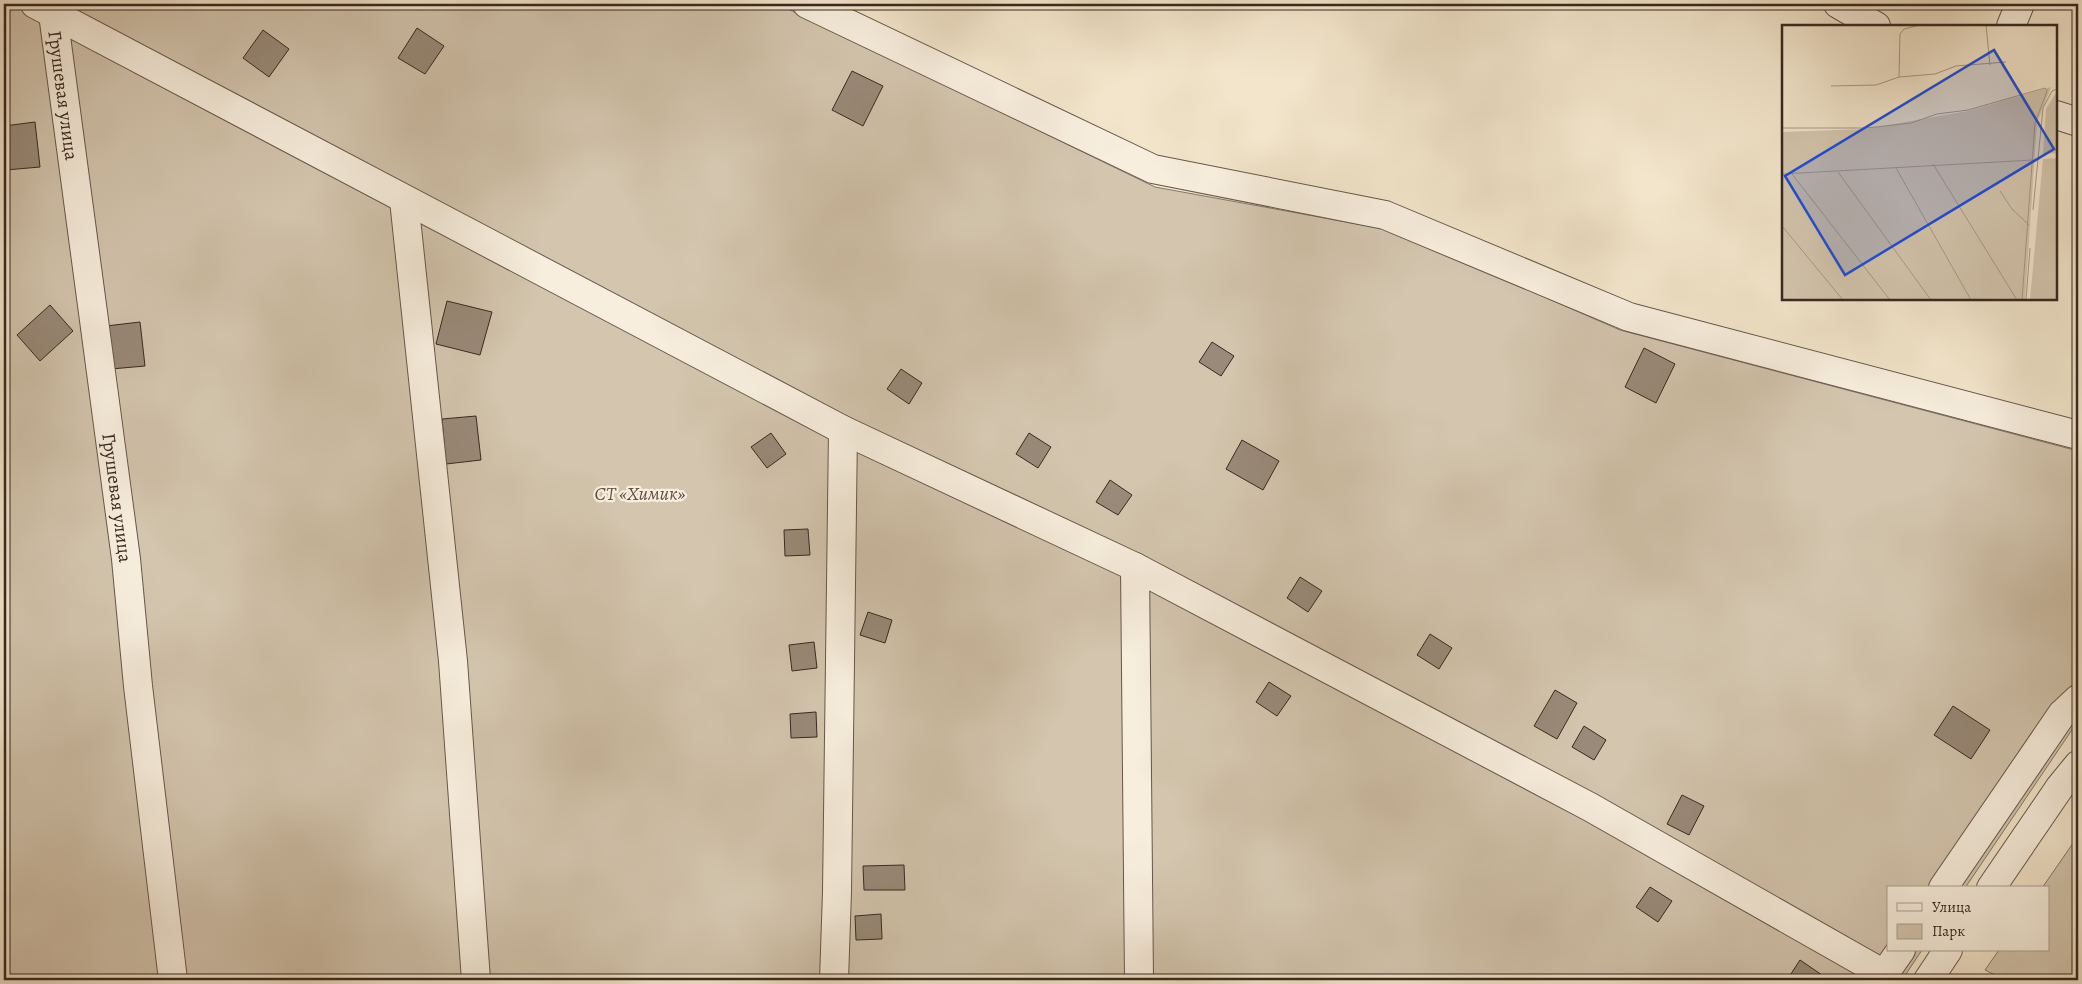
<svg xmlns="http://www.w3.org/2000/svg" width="2082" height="984" font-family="Alegreya,serif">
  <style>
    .green { fill: #d3c5ae; stroke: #867667 }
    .building { fill: #998a79; stroke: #392820 }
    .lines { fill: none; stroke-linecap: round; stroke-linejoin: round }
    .minor-casing { stroke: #67574b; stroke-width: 30 }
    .minor { stroke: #f7eedd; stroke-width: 28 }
    .labels { text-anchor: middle; stroke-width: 4.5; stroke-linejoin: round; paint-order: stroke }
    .street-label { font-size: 19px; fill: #392820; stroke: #f7eedd }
    .park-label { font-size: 19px; font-style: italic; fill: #604f44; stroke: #f7eedd }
    .inset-road { fill: none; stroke: #a89987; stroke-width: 1 }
    .view { fill: #1d4ed8; fill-opacity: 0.15; stroke: #1d4ed8; stroke-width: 2.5 }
    .inset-edge { fill: none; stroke: #392820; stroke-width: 2.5 }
  </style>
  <rect width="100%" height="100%" fill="#f2e5cb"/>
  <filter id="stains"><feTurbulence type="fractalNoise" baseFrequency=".004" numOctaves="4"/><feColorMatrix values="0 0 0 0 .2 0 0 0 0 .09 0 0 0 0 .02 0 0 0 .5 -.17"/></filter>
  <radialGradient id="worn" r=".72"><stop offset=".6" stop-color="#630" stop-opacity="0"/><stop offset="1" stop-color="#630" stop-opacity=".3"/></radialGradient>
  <path class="green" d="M4,4H778L1155,187L1390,230L1620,330L2078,451V721L1965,888H1888V950H1922L1902,980H4Z
    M2078,836V980H2005L1985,970L1999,950H2048V888H2042Z"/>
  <path class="building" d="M417,28L444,46L425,74L398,58Z
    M263,30L289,49L269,77L243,58Z
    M852,71L883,86L863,126L832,110Z
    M35,122L40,167L6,170L4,126Z
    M447,301L492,312L480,355L436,344Z
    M50,305L73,331L40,361L17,335Z
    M140,322L145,366L111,369L106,326Z
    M1212,342L1234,356L1221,376L1199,362Z
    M1644,348L1675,364L1656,403L1625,387Z
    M901,369L922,383L909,404L887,389Z
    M476,416L481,460L446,464L442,419Z
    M771,433L786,454L767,468L751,447Z
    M1029,433L1051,447L1038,468L1016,454Z
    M1242,440L1279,461L1263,490L1226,469Z
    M1110,480L1132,495L1118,515L1096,502Z
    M808,529L810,555L785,556L784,530Z
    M1300,577L1322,591L1308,612L1287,598Z
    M868,612L892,620L885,643L860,635Z
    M1430,634L1452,648L1439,669L1417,655Z
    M814,642L817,668L792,671L789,645Z
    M1269,682L1291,696L1277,716L1256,702Z
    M1555,690L1577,703L1557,739L1534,726Z
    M1953,706L1990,730L1971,759L1934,735Z
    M816,712L817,737L791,738L790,714Z
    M1584,726L1606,740L1594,760L1572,747Z
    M1682,795L1704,806L1689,835L1667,824Z
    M904,865L905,890H864L863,866Z
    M1650,887L1672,901L1658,922L1636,907Z
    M881,914L882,939L856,940L855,916Z
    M1800,960L1822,975L1818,980H1787Z"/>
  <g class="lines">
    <defs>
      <g id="minor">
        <path d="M35,4L843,430L1135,567L1590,807L1884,974"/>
        <path d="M807,4L1153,169L1385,215L1629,317L2078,435"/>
        <path d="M1838,4L1876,26"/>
        <path id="s1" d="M53,14L126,559L138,686L173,980"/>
        <path d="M2011,26L2020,4"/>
        <path d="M2056,115L2078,122"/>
        <path d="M404,200L453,661L476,980"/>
        <path d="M1135,567L1139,980"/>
        <path d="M1943,888L2062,714L2078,699"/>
        <path d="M1991,888L2060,787L2078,765"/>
        <path d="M834,980L837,892L843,430"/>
        <path d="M1880,980L1901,950"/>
        <path d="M1928,980L1948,950"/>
      </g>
    </defs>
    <use href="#minor" class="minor-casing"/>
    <use href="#minor" class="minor"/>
  </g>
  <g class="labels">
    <g class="street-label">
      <text dy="7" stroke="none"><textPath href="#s1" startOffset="82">Грушевая улица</textPath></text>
      <text dy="7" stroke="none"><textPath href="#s1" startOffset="488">Грушевая улица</textPath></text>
    </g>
    <g class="park-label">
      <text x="640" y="500">СТ «Химик»</text>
    </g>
  </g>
  <g transform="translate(1782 25)">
    <rect width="275" height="275" fill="#f2e5cb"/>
    <path d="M269,62L255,98L243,275H0V107L84,104L186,86ZM275,66V128L261,129L264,84ZM275,133V275H248L261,134Z" fill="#d3c5ae"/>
    <path class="inset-road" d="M138,0L122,4L118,9L117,52L153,49L174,41L224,37M204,0L208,40M49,61L94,60L117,52M0,103H85L129,98L155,89L186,85L263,63L265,66L253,98L240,275M151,139L235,275M114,143L189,275M56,147L149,275M0,149L251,135M10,149L108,275M218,166L230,184L247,200M251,185L261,83L270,66L275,64M0,201L61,275M244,275L248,223"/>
    <path class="view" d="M212,25L272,124L63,250L3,151Z"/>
    <rect width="275" height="275" class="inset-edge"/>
  </g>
  <rect width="2082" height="984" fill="none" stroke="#f2e5cb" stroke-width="20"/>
  <rect x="5" y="5" width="2072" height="974" fill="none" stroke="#392820" stroke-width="2.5"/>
  <rect x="10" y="10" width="2062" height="964" fill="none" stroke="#392820"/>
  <rect x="1887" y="886" width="162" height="65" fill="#f7eedd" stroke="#ab9f91"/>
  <rect x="1897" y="903" width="25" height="8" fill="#f7eedd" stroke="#ab9f91"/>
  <text x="1932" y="912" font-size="15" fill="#392820">Улица</text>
  <rect x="1897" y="924" width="25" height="15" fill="#d3c5ae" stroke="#ab9f91"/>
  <text x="1932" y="936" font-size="15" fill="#392820">Парк</text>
  <rect width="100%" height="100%" filter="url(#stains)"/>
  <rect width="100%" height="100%" fill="url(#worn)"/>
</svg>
